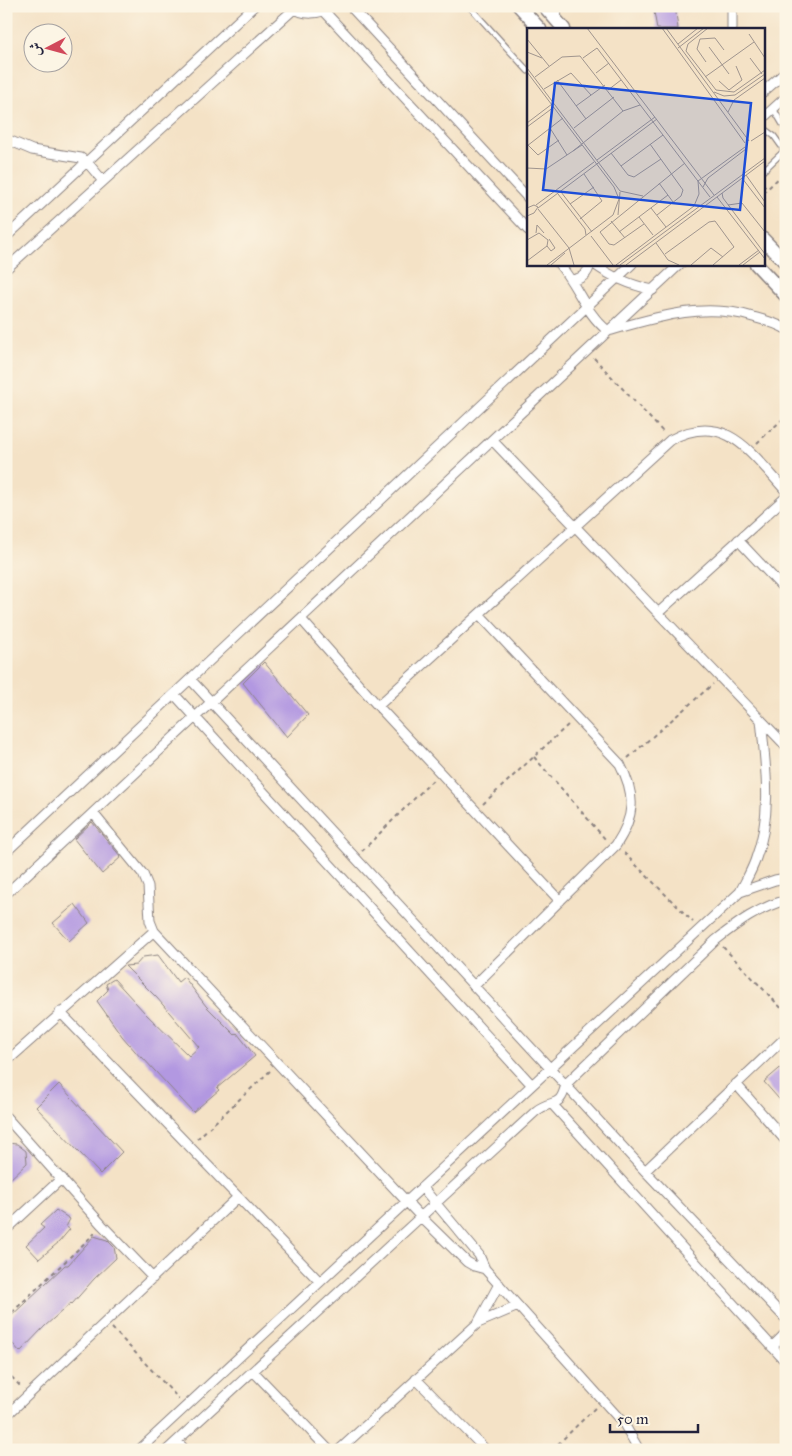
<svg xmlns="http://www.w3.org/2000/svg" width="792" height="1456" font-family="'IM FELL Great Primer',Amiri,serif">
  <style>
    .building { fill: #b298e1 }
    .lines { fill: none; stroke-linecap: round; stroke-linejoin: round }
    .lane-casing { stroke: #8b8280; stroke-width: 7 }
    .street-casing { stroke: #8b8280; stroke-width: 11 }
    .secondary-casing { stroke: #8b8280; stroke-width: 15 }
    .path { stroke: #8b8280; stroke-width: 2; stroke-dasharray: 4 4; stroke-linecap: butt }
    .lane { stroke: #fff; stroke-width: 4.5 }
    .street { stroke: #fff; stroke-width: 9 }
    .secondary { stroke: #fff; stroke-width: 12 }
    .inset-road { fill: none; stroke: #a0958e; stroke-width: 1 }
    .view { fill: #1d4ed8; fill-opacity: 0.15; stroke: #1d4ed8; stroke-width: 2.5 }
    .inset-edge { fill: none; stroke: #22223b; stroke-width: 2.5 }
  </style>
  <rect width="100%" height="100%" fill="#fcf5e5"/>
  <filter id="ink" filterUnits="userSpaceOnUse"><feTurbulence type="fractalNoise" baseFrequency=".02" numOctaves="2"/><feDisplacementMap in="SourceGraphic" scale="10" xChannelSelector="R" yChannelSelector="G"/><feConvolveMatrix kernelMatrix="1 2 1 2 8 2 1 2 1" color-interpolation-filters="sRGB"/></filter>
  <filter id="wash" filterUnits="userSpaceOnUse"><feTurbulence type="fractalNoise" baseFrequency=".0096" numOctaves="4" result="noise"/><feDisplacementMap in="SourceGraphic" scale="20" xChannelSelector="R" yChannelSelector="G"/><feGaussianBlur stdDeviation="1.12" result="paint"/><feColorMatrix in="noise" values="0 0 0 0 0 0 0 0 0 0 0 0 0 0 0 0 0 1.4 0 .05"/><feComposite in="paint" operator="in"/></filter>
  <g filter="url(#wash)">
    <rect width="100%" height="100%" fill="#f4e2c6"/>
    <g id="blocks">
      <path class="building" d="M653,6H678L676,13L678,29H657Z
        M264,662L308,715L287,737L243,683Z
        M92,822L121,857L102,874L74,839Z
        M75,904L89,923L69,941L53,923Z
        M158,955L178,982L184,977L206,1006L235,1035L237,1033L255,1056L217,1088L219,1090L193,1112L142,1057L141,1058L122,1036L97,1001L108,990L106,984L114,979L145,1013L189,1056L199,1047L157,998L125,966L136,965L143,957Z
        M786,1063V1107L764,1082Z
        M59,1084L122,1152L100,1174L36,1107Z
        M6,1143L17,1144L26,1151L27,1163L6,1183Z
        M56,1210L70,1219L66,1227L70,1229L59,1242L39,1259L26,1245L44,1228L40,1225Z
        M94,1236L107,1240L114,1247L116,1258L94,1279L72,1304L71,1303L45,1326L20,1352L6,1336V1321L65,1265H68Z"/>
    </g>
  </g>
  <g filter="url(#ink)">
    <use href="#blocks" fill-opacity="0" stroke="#8b8280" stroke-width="1"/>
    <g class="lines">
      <defs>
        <path id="lane" d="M469,6L528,71
          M773,108L786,130
          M763,128L774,136L784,150
          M764,170L786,149"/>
        <path id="street" d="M290,6C304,16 319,15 332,6
          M350,6L528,198
          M324,11L528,230
          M555,19L558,6
          M732,29V6
          M763,92L786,72
          M763,118L786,97
          M6,139L32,150L81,158L87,162L103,181
          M6,237L254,6
          M559,264C577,285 586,314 608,331C657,317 703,302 753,317C764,320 776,323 786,329
          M594,264C611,277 631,285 653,290
          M6,269L294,9
          M572,280C582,279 588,274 590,264
          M492,440L786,746
          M738,540L786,591
          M658,613L786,497
          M301,619L378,706L560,901
          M190,679L645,1171L786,1319
          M174,694L532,1085
          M378,706L670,440C726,410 751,453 786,491
          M93,813L143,874L148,886L150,921L154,931L421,1217L467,1262L474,1266L485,1269
          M6,852L632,264
          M740,892L775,880L786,878
          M6,894L680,264
          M474,986L616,845C635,816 636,795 620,764L479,614
          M60,1012L320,1282
          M6,1062L154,931
          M736,1084L786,1141
          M552,1104L786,1362
          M6,1117L102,1225L153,1278
          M645,1171L786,1037
          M422,1187L479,1255L485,1269L624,1424L639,1450
          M6,1230L62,1178
          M478,1323L499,1284
          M772,1347L786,1333
          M253,1371L329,1450
          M416,1379L486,1450
          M6,1416L238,1197
          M177,1441L185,1450
          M139,1450L740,892C745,882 751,872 755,861C773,814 766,769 761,720
          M167,1450L536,1111C553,1098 560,1110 566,1084L716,940C739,922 758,908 786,900
          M339,1450L478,1323L518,1306"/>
        <path id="secondary" d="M519,6L540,29
          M544,6L564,29
          M763,239L786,263
          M756,264L786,296"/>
      </defs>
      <use href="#lane" class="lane-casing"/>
      <use href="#street" class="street-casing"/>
      <use href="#secondary" class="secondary-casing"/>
      <path class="path" d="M763,184L767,189
        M763,193L786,171
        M594,358L664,433
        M757,443L786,416
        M534,757L606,840
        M628,758L713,684
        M483,804L569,724
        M362,851L433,780
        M624,853L693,922
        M723,947L786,1013
        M197,1139L270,1071
        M6,1318L95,1233
        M112,1328L179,1399
        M6,1371L22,1388
        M552,1450L596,1407"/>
      <use href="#lane" class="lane"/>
      <use href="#street" class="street"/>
      <use href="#secondary" class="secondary"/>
    </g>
  </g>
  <g transform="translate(527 28)">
    <rect width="238" height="238" fill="#f4e2c6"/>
    <path class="inset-road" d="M60,0L187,167M135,0L218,115M139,0L222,113M181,0L161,16L159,23L189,62L207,64L238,42M222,6L238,30M0,11L22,38M151,16L171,0M182,19L202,46M151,20L177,0M0,24L15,30M56,30L70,20L183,169M223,30L235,46M179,34L170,21L173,11L188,10L197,22M0,40L93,163L116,168M0,44L87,159L92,171L86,187L20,237M69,45L82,35M8,49L35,29L53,28L96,83M178,49L227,14M30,52L59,91M192,53L202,62L215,52L209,38M17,61L44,45L64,67M81,62L94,52M187,64L197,68L208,67L238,46M49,78L78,57M201,84L207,72L238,50M0,95L25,76M0,99L27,79M23,100L40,127M47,100L87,69M224,113L238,104M123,116L156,162L154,168L130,187M1,117L11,127L32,112M0,118L36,90M46,123L96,83L113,77M84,125L101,147L107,149L134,131M70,132L128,89M94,138L136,107M0,140L19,141L55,117M219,147L238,174M215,150L238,180M132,155L146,174M176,159L181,150L219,121M34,164L65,204M195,165L196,170L238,226M31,166L58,201L59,207M190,169L238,231M43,176L67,159M9,177L67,134M201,177L215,175L238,204M0,180L7,177L11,179L7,185L0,188M11,180L130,91M124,180L139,199M11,181L42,220L47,237M91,187L93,164M112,189L126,207M53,191L75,173L57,146M84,193L98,210M117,196L87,217L82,216L73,204L158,135M92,204L141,167M9,205L10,197L17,205M64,208L86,237M0,212L12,205L21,212L20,218L0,233M129,215L141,232L152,237M20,218L24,223L28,220L22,211M138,226L182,194L188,193L207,219L186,237M24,237L38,225M89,237L167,178L172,166L171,153L218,119M93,237L238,130M99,237L238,133M164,237L184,220L196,229M212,237L232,222M216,237L233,224"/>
    <path class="view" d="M28,55L224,75L213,182L16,162Z"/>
    <rect width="238" height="238" class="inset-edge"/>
  </g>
  <rect width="792" height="1456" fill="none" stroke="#fcf5e5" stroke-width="25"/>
  <g transform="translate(48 48) rotate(264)"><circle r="24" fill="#fcf5e5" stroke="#a5a1a1"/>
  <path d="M0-4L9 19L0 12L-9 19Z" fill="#d1495b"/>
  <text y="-8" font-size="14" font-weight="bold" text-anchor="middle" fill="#22223b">ش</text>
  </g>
  <path d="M610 1424v8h88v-8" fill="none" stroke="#22223b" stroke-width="2.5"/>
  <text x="617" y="1424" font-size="15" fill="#22223b" stroke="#fcf5e5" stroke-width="4" paint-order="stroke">50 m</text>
</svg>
